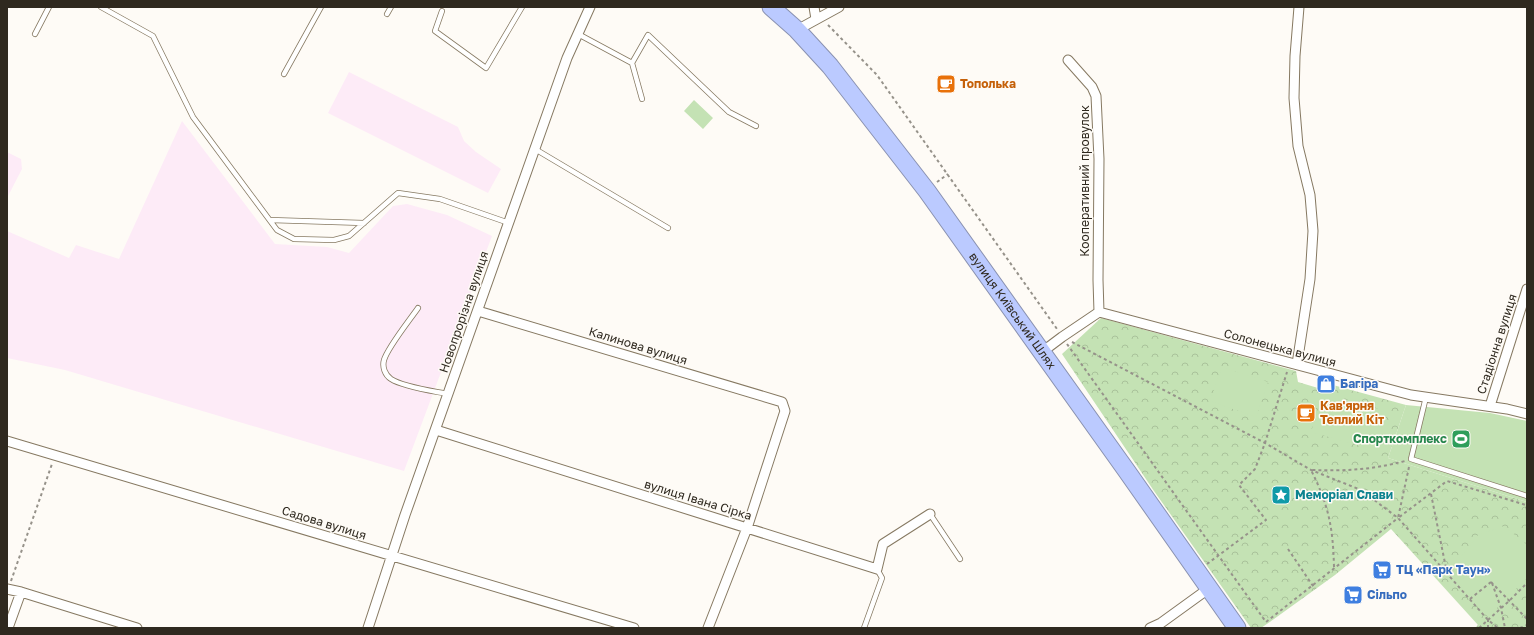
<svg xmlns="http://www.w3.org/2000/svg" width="1534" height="635" font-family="'Golos Text',sans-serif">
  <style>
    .industrial { fill: #fdebf7 }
    .park { fill: url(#park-crowns) }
    .pitch { fill: #c4e2b4 }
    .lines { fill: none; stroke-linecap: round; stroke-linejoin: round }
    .lane-casing { stroke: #867962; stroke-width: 6 }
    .street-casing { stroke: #867962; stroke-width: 11 }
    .highway-casing { stroke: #8a92b1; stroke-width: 19 }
    .path { stroke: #96928a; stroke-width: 2; stroke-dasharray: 3 3; stroke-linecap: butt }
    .lane { stroke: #fff; stroke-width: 4.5 }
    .street { stroke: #fff; stroke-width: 9 }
    .highway { stroke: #bbcaff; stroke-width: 17 }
    .labels { text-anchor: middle; stroke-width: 3; stroke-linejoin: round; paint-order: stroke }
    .food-label { font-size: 12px; font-weight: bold; fill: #c56008; stroke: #fefbf6; text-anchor: start }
    .street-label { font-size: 12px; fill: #2f291f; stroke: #fefbf6 }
    .shop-label { font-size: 12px; font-weight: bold; fill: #366cbe; stroke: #fefbf6; text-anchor: start }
    .leisure-label { font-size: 12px; font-weight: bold; fill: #27864d; stroke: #fefbf6; text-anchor: end }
    .culture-label { font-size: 12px; font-weight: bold; fill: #0d838f; stroke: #fefbf6; text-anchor: start }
  </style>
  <defs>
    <pattern id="park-crowns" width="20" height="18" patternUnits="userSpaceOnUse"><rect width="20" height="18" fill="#c4e2b4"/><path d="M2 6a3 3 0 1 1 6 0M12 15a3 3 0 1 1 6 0" fill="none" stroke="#a9c29a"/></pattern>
  </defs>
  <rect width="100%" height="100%" fill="#fefbf6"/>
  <path class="industrial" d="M349,72L458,127L464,141L476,152L501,169L488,193L328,113Z
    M182,121L275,244L327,247L349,253L393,206L407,204L447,215L492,236L404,471L65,370L7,358V231L69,258L76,245L119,259Z
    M7,152L21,159L22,169L7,198Z"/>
  <path class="park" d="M1101,318L1296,371L1298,382L1318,388L1322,382L1406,405L1388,458L1527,502V628H1475L1478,625L1391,529L1335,575L1274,619L1261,628H1251L1154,491L1062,354Z"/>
  <path class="pitch" d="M694,100L713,118L703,129L684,111Z
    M1222,367L1268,382L1256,417L1210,401Z
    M1323,393L1386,411L1375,450L1311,432Z
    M1406,405L1490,413L1527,421V502L1388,458Z
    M1504,526L1527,545V578L1488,617L1449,572L1478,535Z"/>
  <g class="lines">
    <defs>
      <path id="lane" d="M101,7L153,36L193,117L277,230L294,239L334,240L349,236L398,193L440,199L509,223
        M442,11L435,31L486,68L522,7
        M387,14L391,7
        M35,34L49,7
        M578,34L632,63L648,35L729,112L756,126
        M632,63L642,99
        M284,74L321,7
        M535,149L668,228
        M270,220L364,223
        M418,308C409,321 388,347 384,360C382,367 385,375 391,379C403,387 433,391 448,394
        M1426,397L1411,459L1527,496
        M930,514L960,559
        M864,628L882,578L877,569"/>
      <path id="street" d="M814,7L816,19
        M797,30L839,7
        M1068,60L1092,87L1096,96L1099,159L1098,280L1099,312
        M478,311L782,402L785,411L747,528L708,628
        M1039,349H1046L1062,337L1099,312L1411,395L1507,409L1527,414
        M1297,364L1310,279L1313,231L1310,195L1298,146L1294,98L1295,56L1299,7
        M1490,406L1527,289
        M436,430L877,569L883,544L930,514
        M7,441L634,628
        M7,589L21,592L137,628
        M8,628L21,592
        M368,628L405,515L567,58L590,7
        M1150,628L1161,623L1208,589"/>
      <g id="highway">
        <path id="s1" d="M771,7L797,30L830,66L927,191L1126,470L1237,628"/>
      </g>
    </defs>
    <use href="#lane" class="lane-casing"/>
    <use href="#street" class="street-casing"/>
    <use href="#highway" class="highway-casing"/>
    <path class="path" d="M828,25L877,75L1057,329
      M937,182L948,174
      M1072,342L1265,443L1311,470L1361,490L1398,518L1488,620L1498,628
      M1067,344L1266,622L1398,518
      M1409,467L1398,518L1447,481L1526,505L1527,510
      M1431,494L1447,573
      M1288,549L1315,589
      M1207,564L1266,520L1239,485L1255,469L1265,443L1287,372
      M1334,567C1333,528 1329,506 1311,470C1347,471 1371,470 1405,461
      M11,581L52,464
      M1491,582L1527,619
      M1492,583L1501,608L1505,628
      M1470,599L1491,582
      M1479,628L1509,601L1527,583
      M1488,628V620
      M1520,628L1527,625"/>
    <use href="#lane" class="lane"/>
    <use href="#street" class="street"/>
    <use href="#highway" class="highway"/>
  </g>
  <defs>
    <symbol id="cafe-square" viewBox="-11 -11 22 22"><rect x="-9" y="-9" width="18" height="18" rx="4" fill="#e8710a" stroke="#fefbf6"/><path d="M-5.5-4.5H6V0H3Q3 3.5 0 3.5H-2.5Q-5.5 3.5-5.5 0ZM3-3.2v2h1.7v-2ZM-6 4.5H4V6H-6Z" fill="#fff"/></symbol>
    <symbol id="shop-square" viewBox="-11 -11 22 22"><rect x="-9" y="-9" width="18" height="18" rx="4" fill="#3f7fe0" stroke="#fefbf6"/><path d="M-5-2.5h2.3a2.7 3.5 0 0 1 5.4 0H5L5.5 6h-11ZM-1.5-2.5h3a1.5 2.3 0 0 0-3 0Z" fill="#fff"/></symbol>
    <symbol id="stadium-square" viewBox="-11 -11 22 22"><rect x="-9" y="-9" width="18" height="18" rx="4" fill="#2e9e5b" stroke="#fefbf6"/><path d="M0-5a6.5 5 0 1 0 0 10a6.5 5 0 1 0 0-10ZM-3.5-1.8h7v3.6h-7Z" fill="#fff"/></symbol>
    <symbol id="sight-square" viewBox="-11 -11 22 22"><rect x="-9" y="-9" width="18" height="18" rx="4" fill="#0f9aa8" stroke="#fefbf6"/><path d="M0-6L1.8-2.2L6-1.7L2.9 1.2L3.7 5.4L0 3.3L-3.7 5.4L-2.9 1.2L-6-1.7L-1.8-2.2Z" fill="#fff"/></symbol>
    <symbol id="supermarket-square" viewBox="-11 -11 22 22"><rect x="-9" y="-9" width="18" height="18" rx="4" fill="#3f7fe0" stroke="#fefbf6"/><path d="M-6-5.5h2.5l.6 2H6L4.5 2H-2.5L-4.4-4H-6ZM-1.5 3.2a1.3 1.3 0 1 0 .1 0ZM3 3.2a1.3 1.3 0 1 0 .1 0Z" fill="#fff"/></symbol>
  </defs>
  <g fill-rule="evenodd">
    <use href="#cafe-square" x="935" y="73" width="22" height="22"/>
    <use href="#shop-square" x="1315" y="373" width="22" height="22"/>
    <use href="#cafe-square" x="1295" y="402" width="22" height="22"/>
    <use href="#stadium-square" x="1450" y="428" width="22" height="22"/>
    <use href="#sight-square" x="1270" y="484" width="22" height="22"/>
    <use href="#supermarket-square" x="1371" y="559" width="22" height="22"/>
    <use href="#supermarket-square" x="1342" y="584" width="22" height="22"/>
  </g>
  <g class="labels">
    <g class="food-label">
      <text x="960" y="88">Тополька</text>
      <text x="1320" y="410">Кав'ярня<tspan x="1320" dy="14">Теплий Кіт</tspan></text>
    </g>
    <g class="street-label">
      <text transform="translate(1085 181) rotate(-90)" y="4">Кооперативний провулок</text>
      <text dy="4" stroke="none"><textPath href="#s1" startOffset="389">вулиця Київський Шлях</textPath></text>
      <text transform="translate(464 312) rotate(-71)" y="4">Новопрорізна вулиця</text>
      <text transform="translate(1497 344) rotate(-72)" y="4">Стадіонна вулиця</text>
      <text transform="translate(638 346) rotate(17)" y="4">Калинова вулиця</text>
      <text transform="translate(1280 348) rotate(15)" y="4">Солонецька вулиця</text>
      <text transform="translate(698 500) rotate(17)" y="4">вулиця Івана Сірка</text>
      <text transform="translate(324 523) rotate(17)" y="4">Садова вулиця</text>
    </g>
    <g class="shop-label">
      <text x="1340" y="388">Багіра</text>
      <text x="1396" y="574">ТЦ «Парк Таун»</text>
      <text x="1367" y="599">Сільпо</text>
    </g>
    <g class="leisure-label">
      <text x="1447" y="443">Спорткомплекс</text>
    </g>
    <g class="culture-label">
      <text x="1295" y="499">Mеморіал Слави</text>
    </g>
  </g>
  <rect width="1534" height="635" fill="none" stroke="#2f291f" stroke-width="16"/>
</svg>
